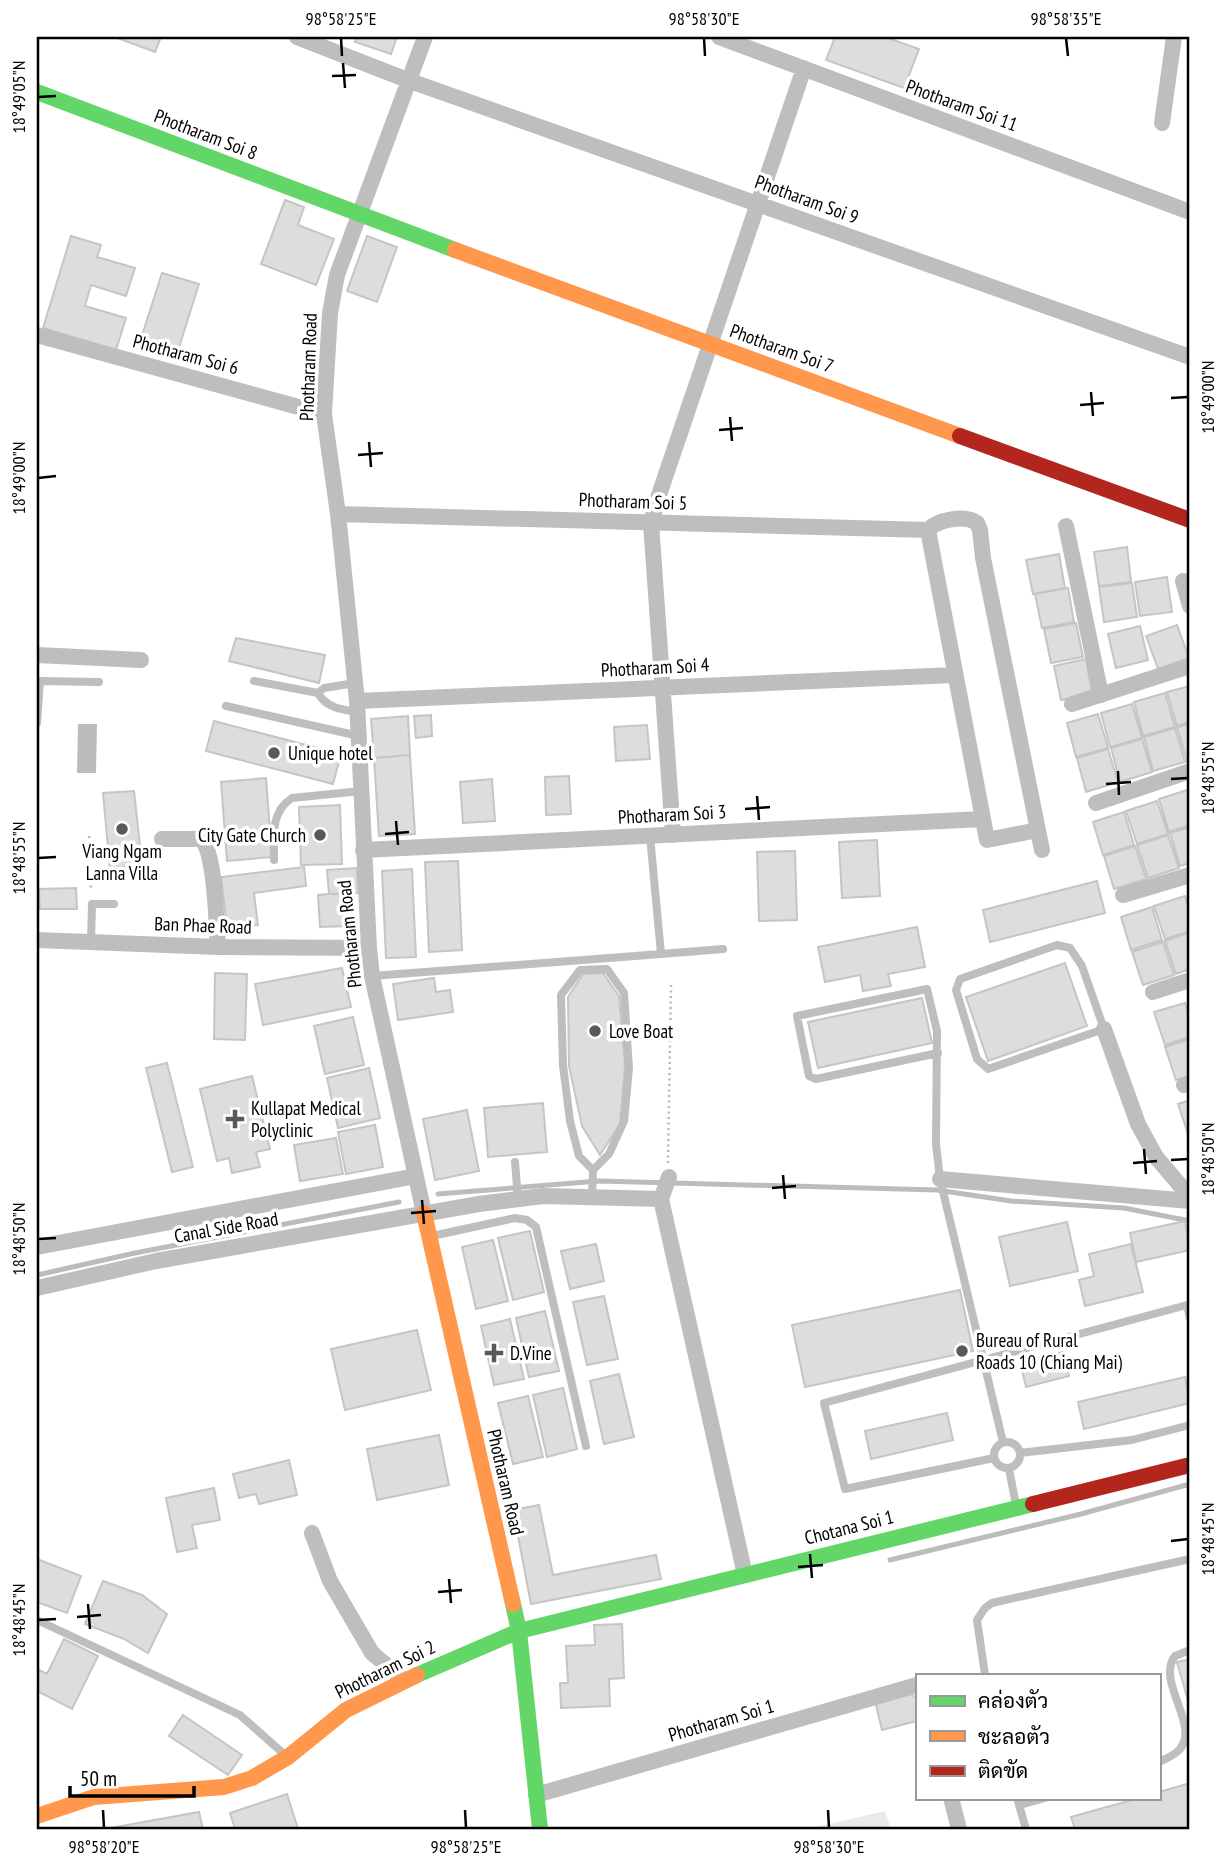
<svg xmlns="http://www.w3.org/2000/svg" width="1227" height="1866" font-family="'PT Sans Narrow',Sarabun,sans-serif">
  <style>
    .green { fill: #eaeaea }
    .water { fill: #bcbcbc }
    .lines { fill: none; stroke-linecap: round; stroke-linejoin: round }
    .stream { stroke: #bcbcbc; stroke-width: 5 }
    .building { fill: #ddd; stroke: #c5c5c5; stroke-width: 2 }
    .path { stroke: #b8b8b8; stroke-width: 2.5; stroke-dasharray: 2 3.5; stroke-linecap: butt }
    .lane { stroke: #bebebe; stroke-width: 8 }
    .street { stroke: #bebebe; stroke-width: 16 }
    .fast { stroke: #63d668; stroke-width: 16 }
    .slow { stroke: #ff974d; stroke-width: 16 }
    .jam { stroke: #b3261e; stroke-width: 16 }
    .ticks { fill: none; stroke: #000; stroke-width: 2.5 }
    .poi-dot { fill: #595959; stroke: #fff; stroke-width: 2.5 }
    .labels { text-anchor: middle; stroke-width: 7; stroke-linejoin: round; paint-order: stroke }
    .street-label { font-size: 19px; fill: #000; stroke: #fff }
    .poi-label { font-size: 19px; fill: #000; stroke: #fff; text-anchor: start }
    .neatline { fill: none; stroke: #000; stroke-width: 2.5 }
    .ticks-label { font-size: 18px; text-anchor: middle; fill: #000 }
  </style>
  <rect width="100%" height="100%" fill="#fff"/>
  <path class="green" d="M885,1811L891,1829H807Z"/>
  <path class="water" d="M78,724H97L96,773H77Z"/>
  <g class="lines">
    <path class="stream" d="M438,1194L599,1181L937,1190L1011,1201L1124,1208L1190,1221
      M37,1275L135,1253L399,1202
      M890,1560L1081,1514L1190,1484"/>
  </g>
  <path class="building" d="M115,37H161L155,52Z
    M357,37H397L391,54L355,42Z
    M835,37H885L919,49L904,88L826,60Z
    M285,200L304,207L298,225L334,239L316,285L261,264Z
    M71,236L101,245L97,257L135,268L126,296L91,285L85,306L126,318L116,350L43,328Z
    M367,236L397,247L377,302L347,291Z
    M162,273L199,284L175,360L138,348Z
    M1127,547L1131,582L1099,586L1094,552Z
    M1059,554L1065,588L1033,594L1026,560Z
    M1167,577L1172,612L1140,616L1135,582Z
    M1132,583L1137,617L1104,622L1099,587Z
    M1068,588L1074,622L1042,628L1035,594Z
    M1076,623L1083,657L1051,663L1044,629Z
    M1177,625L1189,658L1158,669L1146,636Z
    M1140,626L1148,660L1116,668L1108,634Z
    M236,638L325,655L319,683L229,661Z
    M1086,659L1092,694L1061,700L1054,666Z
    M1190,686V722L1177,726L1167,692Z
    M1165,693L1175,727L1143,736L1134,702Z
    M1132,704L1142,738L1110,747L1101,713Z
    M1098,714L1108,748L1076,757L1067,723Z
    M431,715L432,736L416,738L414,716Z
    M408,716L410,755L374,758L371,719Z
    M214,721L341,754L333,784L206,751Z
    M1190,724V760L1187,761L1177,727Z
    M647,725L650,759L616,761L614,727Z
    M1175,728L1185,762L1153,771L1144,737Z
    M1142,739L1152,772L1120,782L1111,748Z
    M1108,749L1118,782L1086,792L1077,758Z
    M410,755L415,834L379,836L374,758Z
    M569,776L571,814L546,815L545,777Z
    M266,778L272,857L227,861L221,782Z
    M492,779L495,821L463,823L460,782Z
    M1190,789V825L1169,832L1159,799Z
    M134,791L142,864L110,869L103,793Z
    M1157,801L1168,834L1137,844L1126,811Z
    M340,805L342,864L301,865L299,807Z
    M1124,812L1134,845L1103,855L1093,822Z
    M1190,827V863L1180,866L1170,833Z
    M1168,835L1179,868L1148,878L1137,845Z
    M877,840L880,896L842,898L839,842Z
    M1135,846L1146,879L1114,889L1104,856Z
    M795,851L797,920L759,921L757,852Z
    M458,861L462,950L429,952L425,862Z
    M304,867L306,886L254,893L258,925L227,928L221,877Z
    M357,868L358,893L329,894L327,870Z
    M412,869L416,957L386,958L382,871Z
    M1097,881L1105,913L990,942L983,910Z
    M76,888L77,909H40L39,889Z
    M329,894H348L349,926L320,927L318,895Z
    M1185,896L1190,912V931L1165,939L1154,906Z
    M1152,907L1162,940L1131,950L1121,917Z
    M917,927L925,967L888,974L891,986L863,991L860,975L825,982L818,947Z
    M1190,932V969L1176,974L1165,941Z
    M1163,942L1174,975L1143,985L1132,952Z
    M1065,963L1087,1026L988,1061L966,997Z
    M342,968L351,1007L263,1025L255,984Z
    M215,973L247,974L245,1040L214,1039Z
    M603,973L619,996L625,1065L620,1124L600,1155L582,1126L569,1066L568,997L583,974Z
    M434,978L436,992L450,990L453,1012L398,1020L393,984Z
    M922,998L932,1043L818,1068L808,1022Z
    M1185,1003L1190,1018V1037L1165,1045L1154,1012Z
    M353,1017L364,1065L325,1074L314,1026Z
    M1190,1039V1076L1176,1080L1165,1047Z
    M167,1063L193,1167L172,1172L146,1068Z
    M369,1068L380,1118L338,1128L327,1078Z
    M252,1076L270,1149L256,1152L260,1167L232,1173L229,1158L217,1161L200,1089Z
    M1190,1100V1137H1189L1178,1104Z
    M543,1103L547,1152L488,1157L484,1108Z
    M467,1110L479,1171L435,1180L423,1119Z
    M375,1125L383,1167L346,1174L338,1132Z
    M336,1138L343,1174L300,1181L294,1145Z
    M1185,1221L1190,1250L1136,1262L1130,1233Z
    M1067,1222L1078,1271L1010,1286L999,1237Z
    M530,1231L544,1292L513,1300L498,1238Z
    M493,1240L508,1301L476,1309L462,1247Z
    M596,1244L604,1281L570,1289L561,1251Z
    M1131,1244L1143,1292L1085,1306L1079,1280L1094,1276L1089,1254Z
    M960,1290L973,1351L805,1387L792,1325Z
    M604,1296L618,1359L587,1365L573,1302Z
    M545,1311L559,1371L529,1377L516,1318Z
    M510,1319L524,1379L494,1385L481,1326Z
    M417,1330L431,1390L345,1410L331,1349Z
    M1063,1352L1069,1376L1026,1387L1020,1362Z
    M619,1374L634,1437L604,1444L590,1381Z
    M1185,1377L1190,1403L1084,1429L1078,1402Z
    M563,1388L577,1449L547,1457L533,1395Z
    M528,1396L543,1457L513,1464L498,1403Z
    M947,1413L953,1440L871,1459L865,1431Z
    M439,1435L449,1485L377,1500L367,1449Z
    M289,1460L297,1495L259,1504L256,1494L239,1498L233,1474Z
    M214,1488L220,1520L192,1525L197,1548L177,1552L166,1498Z
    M539,1505L553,1575L656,1555L661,1579L531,1604L513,1510Z
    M37,1559L81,1576L67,1613L37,1602Z
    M103,1581L142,1595L167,1614L148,1653L124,1639L85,1624Z
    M622,1624L624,1678L609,1679L610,1706L561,1708L560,1683H568L566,1646L595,1645L594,1625Z
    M64,1639L98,1656L72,1709L37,1691V1669L47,1674Z
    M1190,1659V1708L1177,1662Z
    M907,1692L917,1698V1721L882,1730L875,1701Z
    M183,1715L242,1755L228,1775L169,1736Z
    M1190,1783V1829H1075L1071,1817L1139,1798H1159V1792Z
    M287,1794L298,1829H235L230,1813Z
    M199,1812L203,1829H105Z"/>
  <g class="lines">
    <path class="path" d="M89,836L91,891
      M668,1163L671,984"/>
    <path class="lane" d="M254,681L318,693
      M355,683L324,688L318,693C326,708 343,710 358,712
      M226,706L359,736
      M37,723L40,681L99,682
      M274,860C274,837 270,812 292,798L361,791
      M91,942L92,904H114
      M1057,945L1070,948L1082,966L1104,1029L988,1069L977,1059L956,990L960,979Z
      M661,954L723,949
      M607,969L624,993L629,1068L624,1121L609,1154L593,1170L579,1156L570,1121L563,1065L561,995L580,970Z
      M372,976L661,954L650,836
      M938,1053L816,1079L809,1076L797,1016L927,989L937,1031L936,1144L940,1179L1003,1442
      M515,1162L518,1199
      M592,1196L593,1170
      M432,1236L515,1218L527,1220L536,1227L586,1446
      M994 1455a13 13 0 1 1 26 0a13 13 0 1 1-26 0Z
      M1020,1453L1132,1440L1190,1425
      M994,1458L845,1489L824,1403L1187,1305L1190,1318
      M1009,1469L1016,1505
      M37,1620L240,1715L285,1755
      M985,1675L977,1620L985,1608L992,1603L1190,1559
      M1159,1762C1165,1759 1173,1756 1178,1751C1203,1728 1155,1682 1175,1656L1190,1650
      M1017,1798L1026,1829
      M1020,1805L1045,1798"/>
    <path class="street" d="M297,37L410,81L1190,357
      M719,37L1190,212
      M1162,123L1174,37
      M37,335L324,414
      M338,514L928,530
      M1066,526L1101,695
      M928,530C937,520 965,514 977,523L980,530L983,558L1042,850
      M928,530L987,840L1038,830
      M1183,581L1190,606
      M37,655L141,660
      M357,701L954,675
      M1072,704L1190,666
      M1096,803L1190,771
      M673,835L651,523L659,495L804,68
      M162,839H201C216,853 216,924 218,947
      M363,850L982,819
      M1123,895L1190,875
      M37,940L218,947L369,948
      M1153,992L1190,980
      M1104,1029L1138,1124L1156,1157L1190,1197
      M1184,1085L1190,1083
      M669,1177L661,1199L745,1575
      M940,1179L1190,1201
      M424,1213L372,976L369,948L357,701L338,514L324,414L330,313L337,275L425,37
      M37,1247L416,1176
      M37,1288L156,1261L479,1204L543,1196L661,1199
      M312,1533L330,1581L372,1653L404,1680
      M536,1795L917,1685
      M951,1798L959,1829"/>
    <path class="fast" d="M37,92L455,250
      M513,1604L519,1631L540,1829
      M417,1675L519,1631L1033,1504"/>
    <path class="slow" d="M455,250L960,436
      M424,1213L513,1604
      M37,1816L94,1797L224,1787L252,1778L288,1757L346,1710L417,1675"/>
    <path class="jam" d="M960,436L1190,520
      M1033,1504L1190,1465"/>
  </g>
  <path class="ticks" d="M341,38L342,56M704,38L705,56M1066,38L1068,56M343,63L345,88M332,76L356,75M38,97L56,96M1091,392L1093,416M1171,398L1188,397M1080,405L1104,403M730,417L732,441M719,430L743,428M369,442L371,467M358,455L383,453M38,478L56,476M1118,771L1119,795M1171,779L1188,778M1106,784L1131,782M757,796L759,820M745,809L770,807M396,821L398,845M385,834L409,832M38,858L56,857M1144,1149L1146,1174M1171,1160L1188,1159M1133,1163L1157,1161M783,1175L785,1199M772,1188L796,1186M422,1200L424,1224M411,1213L436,1211M38,1239L56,1238M1171,1541L1188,1539M810,1554L812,1578M798,1567L823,1565M449,1579L451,1603M438,1592L462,1590M88,1604L90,1629M77,1617L101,1615M38,1620L56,1619M103,1810L104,1828M465,1810L466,1828M828,1810L829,1828"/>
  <g class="poi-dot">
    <circle cx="274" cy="753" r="7"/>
    <circle cx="122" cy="829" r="7"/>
    <circle cx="320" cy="835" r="7"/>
    <circle cx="595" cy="1031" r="7"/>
    <path d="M231.5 1108.5h7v7h7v7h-7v7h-7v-7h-7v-7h7z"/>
    <circle cx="962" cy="1351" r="7"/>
    <path d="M490.5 1342.5h7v7h7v7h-7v7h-7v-7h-7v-7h7z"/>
  </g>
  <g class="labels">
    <g class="street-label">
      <text transform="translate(962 105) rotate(20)" y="7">Photharam Soi 11</text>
      <text transform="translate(206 134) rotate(21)" y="7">Photharam Soi 8</text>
      <text transform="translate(807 199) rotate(20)" y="7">Photharam Soi 9</text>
      <text transform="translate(782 348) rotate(20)" y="7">Photharam Soi 7</text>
      <text transform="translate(186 354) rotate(15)" y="7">Photharam Soi 6</text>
      <text transform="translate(308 367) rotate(-88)" y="7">Photharam Road</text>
      <text transform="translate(633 501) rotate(2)" y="7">Photharam Soi 5</text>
      <text transform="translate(655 667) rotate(-3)" y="7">Photharam Soi 4</text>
      <text transform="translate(672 814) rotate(-3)" y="7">Photharam Soi 3</text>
      <text transform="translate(203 925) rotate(2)" y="7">Ban Phae Road</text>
      <text transform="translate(349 934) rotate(-96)" y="7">Photharam Road</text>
      <text transform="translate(226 1227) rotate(-10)" y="7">Canal Side Road</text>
      <text transform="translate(506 1482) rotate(77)" y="7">Photharam Road</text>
      <text transform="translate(849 1527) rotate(-14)" y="7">Chotana Soi 1</text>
      <text transform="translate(385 1669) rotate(-26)" y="7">Photharam Soi 2</text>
      <text transform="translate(721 1720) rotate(-16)" y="7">Photharam Soi 1</text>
    </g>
    <g class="poi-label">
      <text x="288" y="760">Unique hotel</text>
      <text x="306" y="842" text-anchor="end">City Gate Church</text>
      <text x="122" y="858" text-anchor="middle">Viang Ngam<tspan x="122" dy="22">Lanna Villa</tspan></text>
      <text x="609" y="1038">Love Boat</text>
      <text x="251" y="1115">Kullapat Medical<tspan x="251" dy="22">Polyclinic</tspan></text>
      <text x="976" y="1347">Bureau of Rural<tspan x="976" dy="22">Roads 10 (Chiang Mai)</tspan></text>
      <text x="510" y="1360">D.Vine</text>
    </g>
  </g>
  <rect width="1227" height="1866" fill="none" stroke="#ffffff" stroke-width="77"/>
  <rect x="916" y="1674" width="245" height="126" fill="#ffffff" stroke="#999999" stroke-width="2"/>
  <rect x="930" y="1696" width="35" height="10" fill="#63d668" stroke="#999999" stroke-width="2"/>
  <text x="978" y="1708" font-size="21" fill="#000000">คล่องตัว</text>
  <rect x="930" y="1731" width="35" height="10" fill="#ff974d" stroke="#999999" stroke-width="2"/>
  <text x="978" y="1744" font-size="21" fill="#000000">ชะลอตัว</text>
  <rect x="930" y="1766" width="35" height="10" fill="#b3261e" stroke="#999999" stroke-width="2"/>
  <text x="978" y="1778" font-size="21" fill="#000000">ติดขัด</text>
  <path d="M70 1786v10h124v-10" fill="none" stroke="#000000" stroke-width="3.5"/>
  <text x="80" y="1786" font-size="21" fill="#000000" stroke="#ffffff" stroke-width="5" paint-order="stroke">50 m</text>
  <rect x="38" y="38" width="1150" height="1790" class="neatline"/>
  <g class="ticks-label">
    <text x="341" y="25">98°58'25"E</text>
    <text x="704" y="25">98°58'30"E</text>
    <text x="1066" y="25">98°58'35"E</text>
    <text transform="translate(19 97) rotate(-90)" y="6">18°49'05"N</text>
    <text transform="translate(1208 397) rotate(-90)" y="6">18°49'00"N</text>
    <text transform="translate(19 478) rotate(-90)" y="6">18°49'00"N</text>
    <text transform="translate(1208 778) rotate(-90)" y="6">18°48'55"N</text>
    <text transform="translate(19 858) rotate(-90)" y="6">18°48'55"N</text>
    <text transform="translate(1208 1159) rotate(-90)" y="6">18°48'50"N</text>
    <text transform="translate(19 1239) rotate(-90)" y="6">18°48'50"N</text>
    <text transform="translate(1208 1539) rotate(-90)" y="6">18°48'45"N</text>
    <text transform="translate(19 1620) rotate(-90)" y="6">18°48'45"N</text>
    <text x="104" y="1853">98°58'20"E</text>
    <text x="466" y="1853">98°58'25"E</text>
    <text x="829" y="1853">98°58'30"E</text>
  </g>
</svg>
